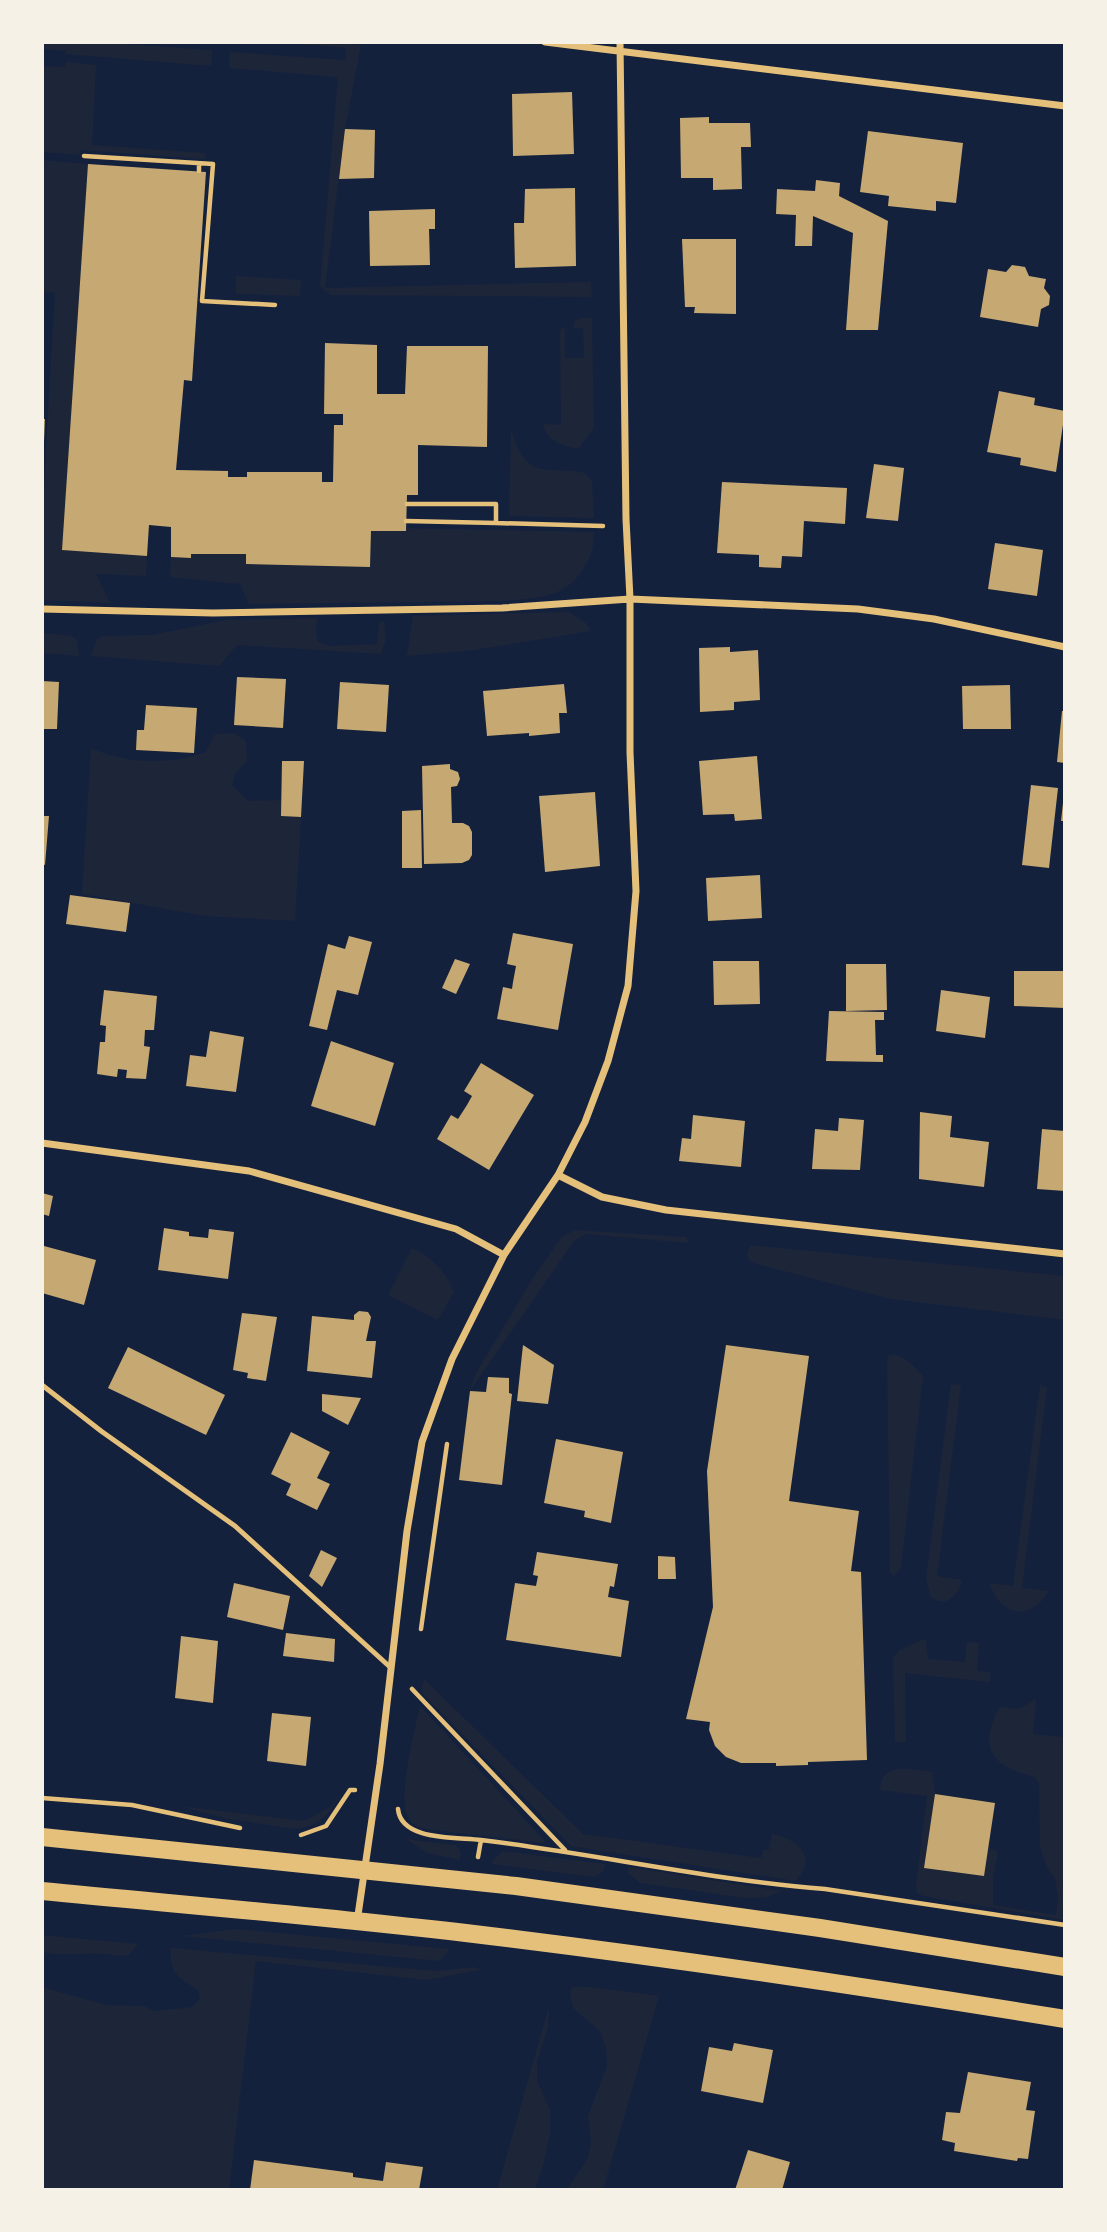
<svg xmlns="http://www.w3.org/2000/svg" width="1107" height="2232" font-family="Raleway,sans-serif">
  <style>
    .green { fill: #1d2539 }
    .building { fill: #c6a872 }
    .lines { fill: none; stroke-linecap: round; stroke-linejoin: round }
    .path { stroke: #e5c07b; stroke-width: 4.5 }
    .service { stroke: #e5c07b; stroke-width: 5 }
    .minor { stroke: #e5c07b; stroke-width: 7 }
    .primary { stroke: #e5c07b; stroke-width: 18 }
  </style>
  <rect width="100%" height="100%" fill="#14213d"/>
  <path class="green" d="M42,42H98L212,50L211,66L66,54V51L42,49Z
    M276,42H337L361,45L345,129L325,288L591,282L592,297L331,295L320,286L338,77L229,68L230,52L346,60V48Z
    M66,62L96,65L92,145L205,153V159L80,150L79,155L42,152V66L66,67Z
    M42,160L88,164L62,550L147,556L146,576L96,574L110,603L42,600V521L55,292L42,293Z
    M236,276L301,280L300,296L236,294Z
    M581,318H592L594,428L578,449C561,445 548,442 543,424L561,425L560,329L565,328V358H584L583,328H573L575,321Z
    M511,430C529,483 542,465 585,473L592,481L594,518L509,516Z
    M406,528L594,532C594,545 592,553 586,564C567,599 541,597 505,601L249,604L240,584L170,577L171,557L191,558V554H246V564L370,567L371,531H406Z
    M569,612L586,623L591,631L474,650L407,656L413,616Z
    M317,618L316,635L318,642L329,646L377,644L379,622L384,621L386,639L381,654L237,645L219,666L91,656L97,639L102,636L152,635L226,620Z
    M42,633L72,636L77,640L79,656L42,653Z
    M234,733L246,741L247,761L235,774L232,785L248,801L281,800V816L301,817L295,921L205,916L82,894L91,748C126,764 170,765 206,752L215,734Z
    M574,1230L686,1237L689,1243L586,1234L574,1241L470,1391L475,1375L534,1276L561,1238Z
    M750,1245L1065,1276V1320L891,1299L757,1264L749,1260L747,1254Z
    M412,1248C432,1257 446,1272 454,1292L438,1320L388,1295Z
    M893,1354C906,1357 914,1366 923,1376L901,1568L894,1576L890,1572L887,1360L888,1356Z
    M951,1384L961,1385L937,1576L962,1580C958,1595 947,1609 931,1597L926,1579Z
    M1040,1385L1047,1387L1022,1588L1049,1591C1030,1622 1001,1617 989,1583L1013,1586Z
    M923,1639L926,1640L928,1659L965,1662L967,1642L979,1643L977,1671L990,1672V1682L905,1673L906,1742H895L893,1659L898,1651Z
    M424,1679L583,1834L761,1858L763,1850H769L772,1834C798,1839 819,1858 795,1881L571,1846L421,1692Z
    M1036,1699L1033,1734L1065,1737V1920L923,1896L917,1893L916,1884L927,1796L880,1790C881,1760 912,1770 932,1772L935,1794L924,1868L983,1876L988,1848L998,1851L993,1879V1905L1056,1915L1058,1896L1055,1879L1048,1869L1040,1848L1039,1784L1035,1777C992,1767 977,1748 1000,1707L1019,1709Z
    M420,1706L545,1841L543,1843L433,1830C423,1828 415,1828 409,1819C396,1800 415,1730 420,1706Z
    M342,1792C332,1812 319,1827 295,1829L229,1819L179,1806L304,1821L332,1806Z
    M406,1839L455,1845L461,1851L460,1860L427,1853Z
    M503,1851L605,1864L604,1871L594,1877L492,1864L493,1860Z
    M628,1867L782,1891L768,1897L746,1898L640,1883L628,1873Z
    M236,1929L450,1949L440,1961L182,1936Z
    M42,1935L138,1944L129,1955C118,1957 111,1954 101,1954C80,1952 63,1957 42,1952Z
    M171,1948L436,1971L474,1967L480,1970L426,1980L256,1961L229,2190H42V1987L106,2005L144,2006L155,2011L192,2007L200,1999L198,1990C178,1978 169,1973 171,1948Z
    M572,1987H590L659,1996L603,2190H566L588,2158L591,2142L588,2116L607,2066L606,2047L599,2030L573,2008L570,1994Z
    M549,2006L548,2028L537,2061V2081L550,2109V2133L543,2166L535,2190H497Z"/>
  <path class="building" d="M572,92L574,154L513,156L512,94Z
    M709,117V123H750L751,147H741L742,189L713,190V178H681L680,118Z
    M345,129L375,130L374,178L339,179Z
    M868,131L963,143L956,203L936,201V211L888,206L889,196L860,192Z
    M88,164L206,172L192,381L184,380L176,470L228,471V477H247V472H322V482H333L334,425H343V414H324L325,343L377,345V394H405L407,346H488L487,447L418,445V495H407L406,531H371L370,567L246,564V554H191V558L171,557V527L149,525L147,556L62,550Z
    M816,180L840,183L839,196L888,221L878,330H846L853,233L813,216L812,246H795L796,215L776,214L777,189L815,191Z
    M575,188L576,266L515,268L514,223H524L525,189Z
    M435,209V229H429L430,265L370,266L369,211Z
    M682,239H736V314L694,313L695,307H685Z
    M1012,265L1025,267L1029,276L1046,279L1044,288L1050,296L1049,305L1041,309L1038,327L980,317L988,269L1006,272Z
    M999,391L1035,398L1034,405L1065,411L1056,472L1020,465L1021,458L987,452Z
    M42,419H45L44,442H42Z
    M874,464L904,468L898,521L866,518Z
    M722,482L847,488L845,524L804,521L802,557L782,556L781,568L759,567V555L717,553Z
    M995,543L1043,550L1037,596L988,589Z
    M730,647V652L758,650L760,700L734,702V710L700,712L699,648Z
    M237,677L286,679L283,728L234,725Z
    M42,681L59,682L57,729H42Z
    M340,682L389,685L386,732L337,729Z
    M564,684L567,713H559L560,733L529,736V733L487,736L483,691Z
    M1010,685L1011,729H963L962,686Z
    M146,705L197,708L194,753L136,750L137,730H144Z
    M1062,711H1065V763L1057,762Z
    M757,756L762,819L735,821L734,814L703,815L699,761Z
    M282,761H304L301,817L281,816Z
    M450,764V769L458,772L460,779L457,786L451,787L452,823H463L469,826L472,832V855L469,860L462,863L424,864L422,766Z
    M1031,785L1058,788L1049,868L1022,865Z
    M595,792L600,866L545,872L539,796Z
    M1063,803H1065V821H1061Z
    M421,810L422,868H402V811Z
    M42,816H49L45,865L42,864Z
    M760,875L762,918L708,921L706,878Z
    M70,895L130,903L126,932L66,924Z
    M513,933L573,944L558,1030L497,1019L503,987L512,989L513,982L516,966L507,964Z
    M349,936L372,942L358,995L337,990L327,1030L309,1026L328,944L345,949Z
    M455,959L470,964L456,994L442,988Z
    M713,961H759L760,1004L714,1005Z
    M846,964H886L887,1010L846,1011Z
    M1014,971H1065V1008L1014,1006Z
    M104,990L157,996L154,1030H145L144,1046L150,1047L146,1079L126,1078L127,1070L118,1069L117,1077L97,1074L100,1042H105L106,1026L100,1025Z
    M941,990L990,997L985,1038L936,1031Z
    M829,1011L884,1012V1020H875L876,1055H883V1062L826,1061Z
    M210,1031L244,1037L236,1092L186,1086L190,1055L206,1057Z
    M331,1041L394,1063L375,1126L311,1106Z
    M481,1063L534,1095L489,1170L437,1139L451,1115L458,1119L467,1105L472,1096L464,1091Z
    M920,1112L952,1116L950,1137L989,1142L984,1187L919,1179Z
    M693,1115L745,1121L741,1167L679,1161L682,1138L691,1139Z
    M839,1118L864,1120L860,1170L812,1169L815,1129L838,1131Z
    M1042,1129L1065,1131V1191L1037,1189Z
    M42,1193L53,1196L49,1216L42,1214Z
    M164,1228L189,1232V1236L208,1238L209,1229L234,1232L228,1279L158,1270Z
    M44,1246L96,1260L84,1305L42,1293V1254Z
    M359,1311L368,1312L371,1317L366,1341H376L372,1378L307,1371L312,1316L354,1320V1315Z
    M242,1313L277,1317L266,1381L247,1378L248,1373L233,1370Z
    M523,1345L554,1365L548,1404L517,1401Z
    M726,1345L809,1356L789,1501L859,1511L851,1571L861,1572L867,1760L808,1762V1765L776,1766V1763H741L726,1757L715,1746L709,1730L710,1722L686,1719L713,1607L707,1471Z
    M128,1347L225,1395L206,1435L108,1388Z
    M488,1377L509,1378V1393L512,1394L502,1485L459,1480L470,1391L486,1392Z
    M322,1394L361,1398L348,1425L322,1411Z
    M291,1432L330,1452L317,1478L330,1484L317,1510L286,1495L291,1484L271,1474Z
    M556,1439L623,1452L611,1523L584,1517L585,1511L544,1503Z
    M321,1550L337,1558L322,1587L309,1576Z
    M537,1552L618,1564L614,1587L610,1586L608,1597L629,1601L621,1657L506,1640L515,1583L536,1586L538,1576L533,1575Z
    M658,1556L675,1557L676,1579H658Z
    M234,1583L290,1596L283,1630L227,1617Z
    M286,1633L335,1639L334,1662L283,1656Z
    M181,1636L218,1641L213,1703L175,1698Z
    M272,1713L311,1717L306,1766L267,1761Z
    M935,1794L995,1803L984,1876L924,1868Z
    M734,2043L773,2050L763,2103L701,2091L709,2047L732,2051Z
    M968,2072L1031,2082L1026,2110L1035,2111L1028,2159L1018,2158L1017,2161L954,2151L955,2143L942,2140L946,2112L960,2113Z
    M748,2150L790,2162L782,2190H735Z
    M254,2160L353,2173V2177L383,2181L386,2162L423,2167L419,2190H250Z"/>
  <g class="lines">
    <path class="path" d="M84,156L213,164L202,301L275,305
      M199,171V164
      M407,504H496V523L603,526
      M406,521L496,523
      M421,1629L447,1444
      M412,1689L565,1850
      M42,1798L132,1805L240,1828
      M398,1809C401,1841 456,1837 481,1840
      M301,1835L326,1826L350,1790H355
      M478,1857L481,1840L489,1841C601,1855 712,1880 825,1889L1065,1925"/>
    <path class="service" d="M42,1385L101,1431L235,1526L390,1667"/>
    <path class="minor" d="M545,42L1065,106
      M42,609L213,613L502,608L630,599L858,609L934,619L1065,647
      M42,1143L249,1171L456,1229L504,1255
      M558,1175L602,1197L666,1210L1065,1254
      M357,1922L380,1764L407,1531L422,1442L452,1359L504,1255L558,1175L585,1122L608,1061L628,986L636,891L630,752V599L626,519L620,42"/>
    <path class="primary" d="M42,1837L516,1886L820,1928L1065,1967
      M42,1891C186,1905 330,1917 474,1934C672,1958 868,1987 1065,2019"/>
  </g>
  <rect width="1107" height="2232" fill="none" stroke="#f6f1e7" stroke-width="88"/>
</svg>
